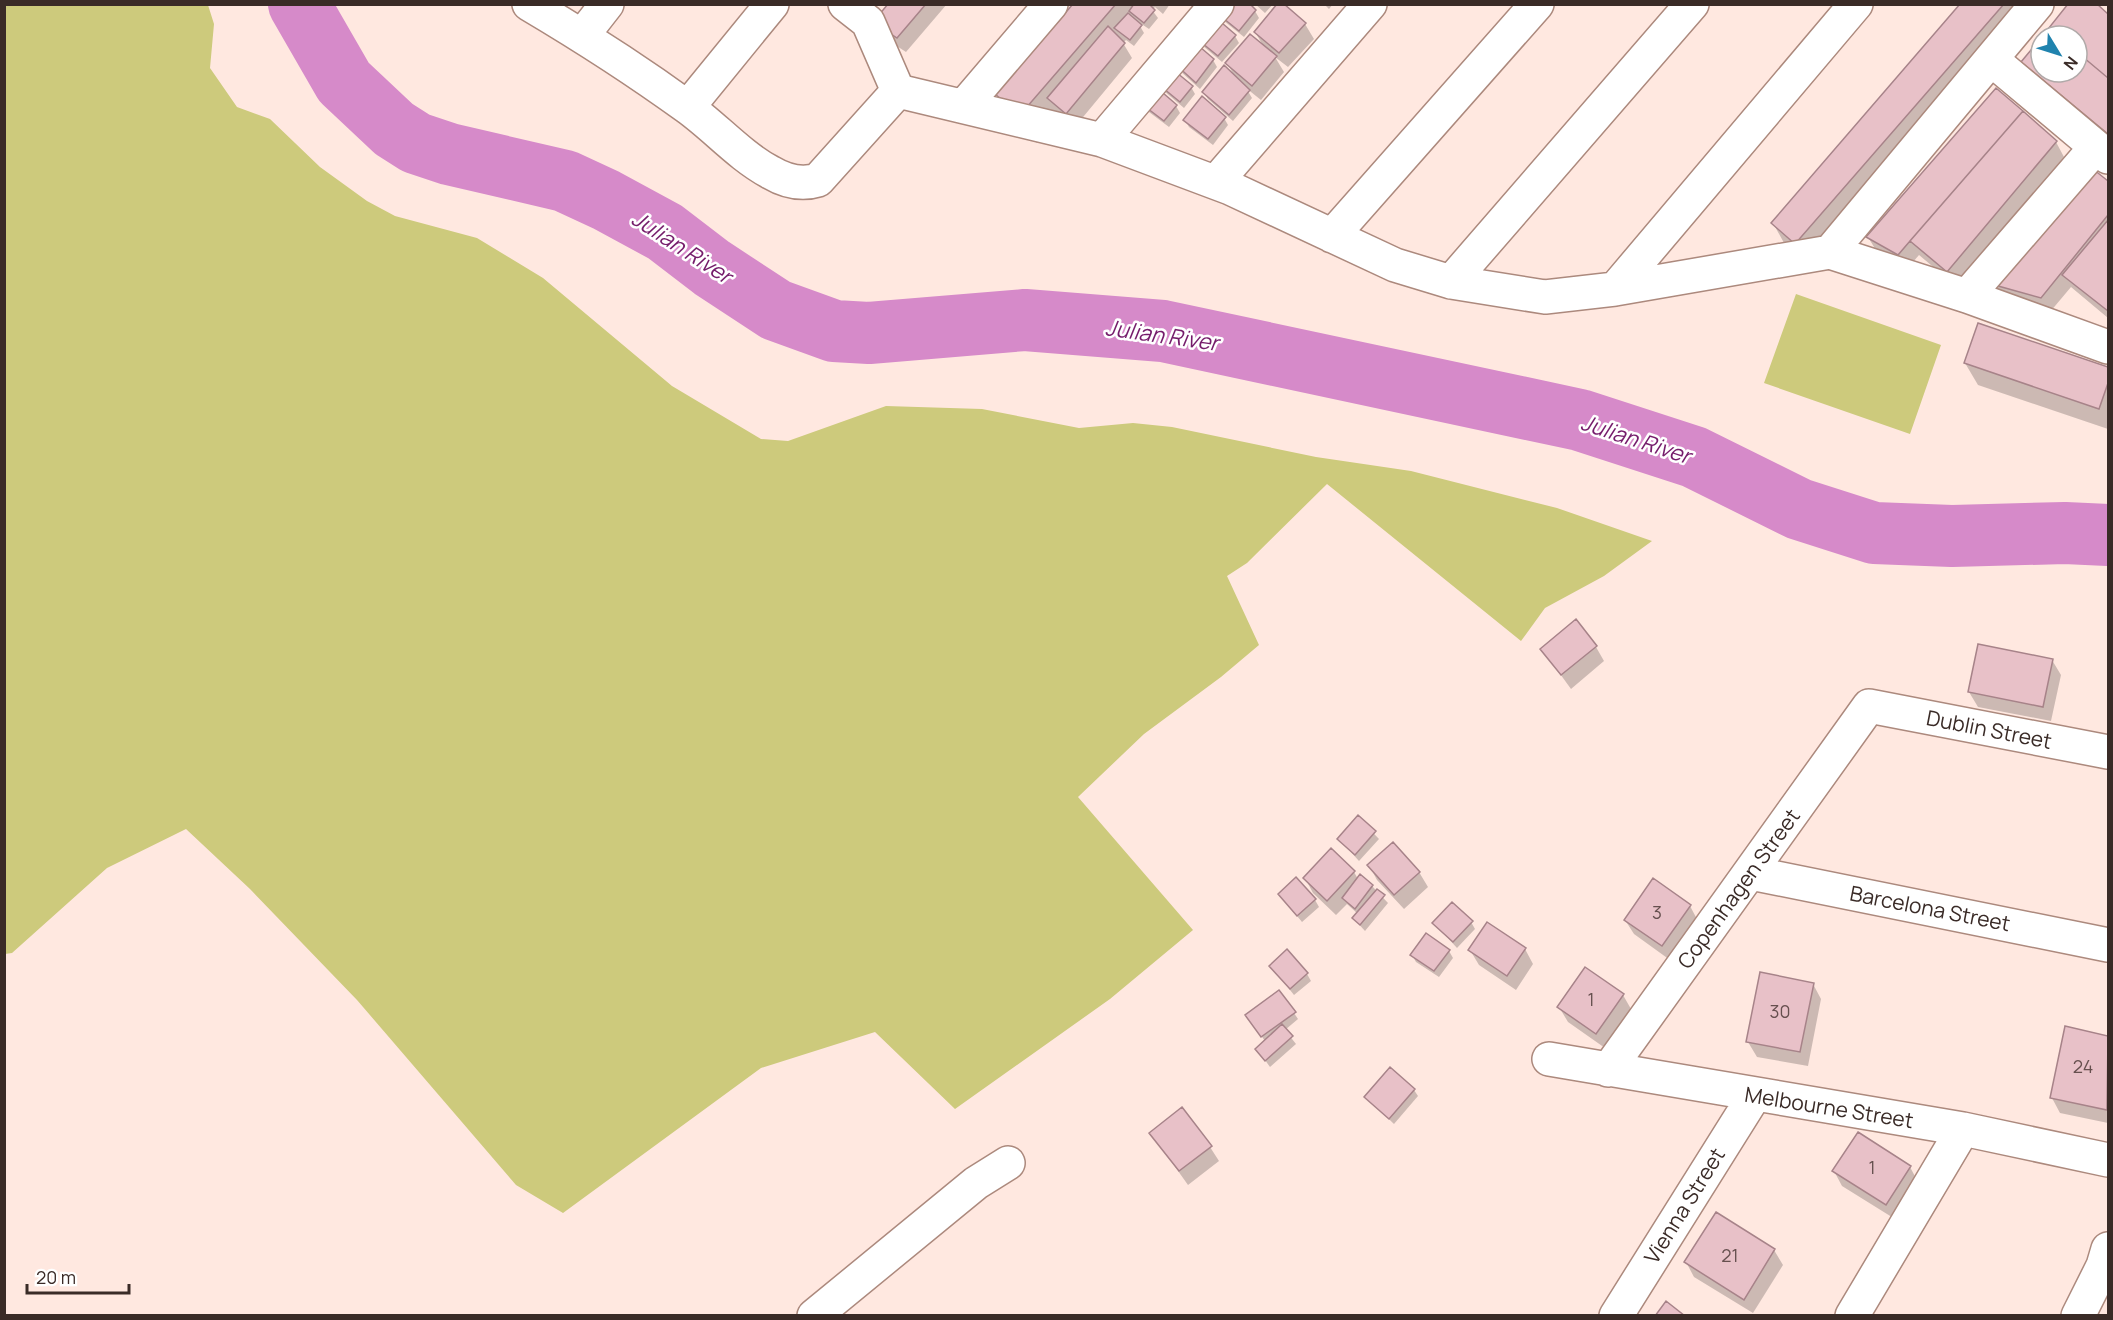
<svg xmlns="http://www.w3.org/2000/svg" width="2113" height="1320" font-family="Manrope,sans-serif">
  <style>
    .green { fill: #cdca7c }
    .shadow { fill: #0003 }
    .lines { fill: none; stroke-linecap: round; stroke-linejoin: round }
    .river { stroke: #d68ac9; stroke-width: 62 }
    .building { fill: #e8c1c8; stroke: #a78389; stroke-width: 1.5 }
    .minor-casing { stroke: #ac897d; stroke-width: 36 }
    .minor { stroke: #fff; stroke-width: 33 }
    .labels { text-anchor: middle; stroke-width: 5; stroke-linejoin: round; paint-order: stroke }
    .number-label { font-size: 18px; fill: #66504f }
    .street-label { font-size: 21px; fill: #3a2b27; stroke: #fff }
    .water-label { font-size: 22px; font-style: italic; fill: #751c6b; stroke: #fff }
  </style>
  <rect width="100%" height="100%" fill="#ffe8e0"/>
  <path class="green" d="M4,5H208L214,24L210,68L237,107L270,119L320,167L367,201L395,216L477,238L543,278L672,386L761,439L788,441L886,406L982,409L1079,428L1133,423L1172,427L1316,457L1411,471L1557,508L1652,541L1604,576L1545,608L1521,641L1327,484L1247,563L1227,576L1259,645L1221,677L1144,734L1078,797L1193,930L1110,999L955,1109L875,1032L761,1068L563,1213L516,1185L357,1000L250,889L186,829L107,868L12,953L5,954Z
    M1796,294L1941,345L1910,434L1764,383Z"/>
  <path class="shadow" d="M890,4H947L906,52L883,37Z
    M1075,4H1170L1163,14L1155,7L1152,10L1158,18L1149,29L1137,21L1144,33L1134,46L1126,40L1123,43L1132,58L1074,128L1060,116L1037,143L1014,123L997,94Z
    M1255,4H1273L1265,13Z
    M1282,4L1305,24L1314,39L1288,67L1275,57L1284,72L1261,100L1246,88L1252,98L1233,121L1208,99L1204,93L1235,77L1227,63L1264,47L1255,32Z
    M1324,4H1333L1329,9Z
    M1962,4H2045L1813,272L1789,252L1773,223Z
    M2070,4H2095L2108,15V140L2032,77L2023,63L2041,41V72H2077V36H2045Z
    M1255,11L1259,18L1244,37L1224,21L1220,14Z
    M1235,36L1239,43L1222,62L1203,46L1199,39Z
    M1213,60L1217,67L1200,89L1179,70Z
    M1171,70L1191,87L1195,94L1184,108L1164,91Z
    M1156,89L1176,106L1180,113L1169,127L1145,109Z
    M1224,118L1228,125L1213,145L1189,127L1185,120Z
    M2056,142L2064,157L1956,286L1919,255L1907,269L1877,252L1868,237Z
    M2089,167L2108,183V318L2071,287L2050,312L2001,299L1993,284Z
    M1979,325L2108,369V429L1978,385L1965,363Z
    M1596,647L1604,661L1571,689L1542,649Z
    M2052,660L2061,675L2051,721L1978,707L1969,692Z
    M1358,817L1379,839L1359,861L1339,839Z
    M1369,865L1419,872L1428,887L1404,909L1377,880Z
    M1354,872L1358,879L1372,886L1388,903L1365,931L1354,919L1358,914L1347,904L1336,915L1313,893L1305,878Z
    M1279,894L1315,900L1319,907L1302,922Z
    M1690,906L1698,921L1670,960L1634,934L1625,920Z
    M1471,922L1475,929L1457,948L1434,923Z
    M1525,949L1533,964L1516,990L1479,965L1470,950Z
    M1449,951L1453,958L1439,977L1416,962L1412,955Z
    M1271,966L1307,974L1311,981L1294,995Z
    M1813,984L1821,999L1808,1066L1757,1057L1748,1042Z
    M1623,995L1631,1009L1605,1048L1568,1022L1559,1007Z
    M1294,1013L1298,1019L1285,1030L1296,1044L1270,1067L1257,1049L1265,1041L1247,1016Z
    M2066,1028L2108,1037V1123L2060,1113L2052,1098Z
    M1414,1090L1418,1096L1394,1124L1366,1097Z
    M1151,1133L1210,1147L1219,1161L1188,1185Z
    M1910,1167L1918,1182L1895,1219L1842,1186L1834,1171Z
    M1774,1250L1783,1265L1753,1313L1694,1277L1686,1262Z"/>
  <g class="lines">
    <path class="river" d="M299,4L344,82L394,129L416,143L449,154L565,181L606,200L665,232L712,268L776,310L834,331L869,333L1025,320L1163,331L1580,420L1694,457L1799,509L1874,533L1952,536L2065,533L2108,535"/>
  </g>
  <path class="building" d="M888,4H926L897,38L873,22Z
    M1073,4H1116L1020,115L995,94Z
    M1134,4H1149L1155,10L1144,23L1129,11Z
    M1226,4H1250L1256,10L1239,31L1218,14Z
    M1277,4H1284L1306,23L1279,53L1254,32Z
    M1960,4H2004L1795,244L1771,223Z
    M2068,4H2097L2108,14V78L2077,52V36H2057L2048,29Z
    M1128,13L1142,25L1130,40L1114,28Z
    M1215,17L1236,35L1218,56L1197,39Z
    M1108,26L1125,43L1066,114L1047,98Z
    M1250,34L1277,56L1252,86L1225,63Z
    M2041,38V72H2077V52L2108,78V134L2021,62Z
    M1193,41L1214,59L1196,83L1174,63Z
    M1224,65L1250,90L1229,115L1202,92Z
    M1171,68L1193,86L1180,102L1158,84Z
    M1156,87L1177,105L1164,121L1139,102Z
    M1996,88L2023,111L1910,241L1898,255L1866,237Z
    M1202,96L1226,117L1208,139L1183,120Z
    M2023,111L2057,141L1947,272L1910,241Z
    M2088,165L2108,181V215L2041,298L1991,284Z
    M2108,220V311L2062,275Z
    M1978,323L2108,367V383L2099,409L1964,363Z
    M1576,619L1597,646L1561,675L1540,649Z
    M1978,644L2053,659L2043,707L1968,692Z
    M1358,815L1376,831L1355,855L1337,839Z
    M1393,842L1420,872L1394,895L1367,865Z
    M1331,848L1355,871L1327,901L1303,878Z
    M1360,874L1373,885L1355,909L1342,898Z
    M1296,877L1316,899L1297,916L1278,894Z
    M1653,878L1691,905L1662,946L1624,920Z
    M1377,889L1385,895L1360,925L1352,918Z
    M1452,902L1473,921L1453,942L1432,923Z
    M1487,922L1526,948L1507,976L1468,950Z
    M1426,933L1450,950L1434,971L1410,955Z
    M1287,949L1308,973L1290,989L1269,966Z
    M1585,967L1624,994L1596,1034L1557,1007Z
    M1760,972L1814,983L1800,1052L1746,1042Z
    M1279,990L1296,1012L1261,1037L1245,1015Z
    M1282,1024L1293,1036L1265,1061L1255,1049Z
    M2065,1026L2108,1036L2107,1110L2050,1098Z
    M1390,1067L1415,1089L1389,1119L1364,1097Z
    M1182,1107L1212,1146L1179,1171L1149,1133Z
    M1858,1132L1911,1166L1886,1205L1832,1171Z
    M1716,1212L1775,1249L1744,1300L1684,1262Z
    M1666,1301L1685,1316H1655Z"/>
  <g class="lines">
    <defs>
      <path id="minor" d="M529,4C583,36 636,70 687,107C715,127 740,156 770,172C785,181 802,185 818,180L898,91
        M845,4L868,22L898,91
        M582,36L607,4
        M1991,59L2108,157
        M898,91L1102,140L1230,188L1395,265L1451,282L1545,297L1615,289L1830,252L1967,296L2108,347
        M964,106L1051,4
        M688,107L772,4
        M1102,140L1217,4
        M1216,182L1370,4
        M1332,236L1537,4
        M1830,252L2037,4
        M1451,282L1692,4
        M1615,289L1856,4
        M1967,296L2096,147
        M1751,873L2108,945
        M1549,1059L1963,1129L2108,1160
        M1608,1070L1869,706L2108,752
        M814,1316L976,1183L1008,1163
        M1616,1316L1754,1096
        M1852,1316L1963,1129
        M2078,1316L2103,1266L2108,1249"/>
    </defs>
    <use href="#minor" class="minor-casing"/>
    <use href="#minor" class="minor"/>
  </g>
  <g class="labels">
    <g class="number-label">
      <text x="1657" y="919">3</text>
      <text x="1591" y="1006">1</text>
      <text x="1780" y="1018">30</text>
      <text x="2083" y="1073">24</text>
      <text x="1872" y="1174">1</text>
      <text x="1730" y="1262">21</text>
    </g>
    <g class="street-label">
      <text transform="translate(1989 730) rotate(11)" y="7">Dublin Street</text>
      <text transform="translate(1739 889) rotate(-54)" y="7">Copenhagen Street</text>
      <text transform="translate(1930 909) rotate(11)" y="7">Barcelona Street</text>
      <text transform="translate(1829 1108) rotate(9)" y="7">Melbourne Street</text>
      <text transform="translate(1685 1206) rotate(-58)" y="7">Vienna Street</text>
    </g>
    <g class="water-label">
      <text transform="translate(682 247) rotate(33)" y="8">Julian River</text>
      <text transform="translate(1162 335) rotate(8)" y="8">Julian River</text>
      <text transform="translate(1636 439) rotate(18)" y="8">Julian River</text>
    </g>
  </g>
  <rect width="2113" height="1320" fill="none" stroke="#3a2b27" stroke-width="12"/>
  <g transform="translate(2059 54) rotate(128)"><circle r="28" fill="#ffffff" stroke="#b0aaa9" stroke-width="1.5"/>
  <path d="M0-4.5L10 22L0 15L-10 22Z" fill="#2083ae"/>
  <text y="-9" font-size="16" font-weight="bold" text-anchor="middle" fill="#3a2b27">N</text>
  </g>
  <path d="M27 1284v9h102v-9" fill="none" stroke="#3a2b27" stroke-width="3"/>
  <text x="36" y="1284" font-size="18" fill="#3a2b27" stroke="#ffffff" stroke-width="4.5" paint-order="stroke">20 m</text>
</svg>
